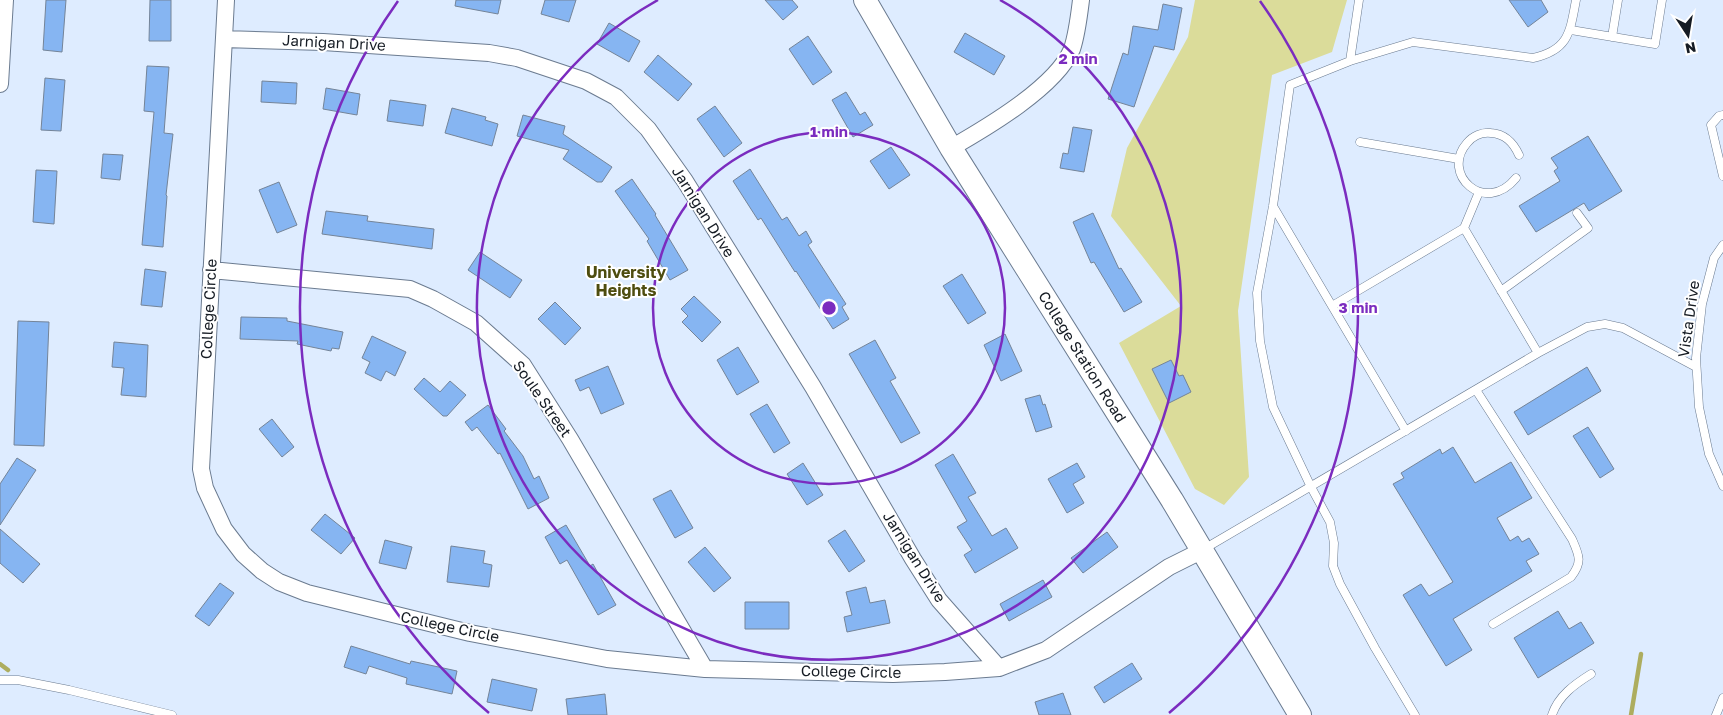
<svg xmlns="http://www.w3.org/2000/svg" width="1723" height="715" font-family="'Golos Text',sans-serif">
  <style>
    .green { fill: #dbdc9a }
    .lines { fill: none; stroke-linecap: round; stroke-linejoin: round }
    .stream { stroke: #adad5f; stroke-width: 4.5 }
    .building { fill: #86b5f2; stroke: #748498 }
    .lane-casing { stroke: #6b7b90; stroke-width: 9 }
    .street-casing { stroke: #6b7b90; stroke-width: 18 }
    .secondary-casing { stroke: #6b7b90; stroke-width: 24 }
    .lane { stroke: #fff; stroke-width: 8 }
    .street { stroke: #fff; stroke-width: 16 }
    .secondary { stroke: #fff; stroke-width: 22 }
    .ring { fill: none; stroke: #7b2cbf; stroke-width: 2.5 }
    .labels { text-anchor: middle; stroke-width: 4; stroke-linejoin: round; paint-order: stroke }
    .street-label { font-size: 15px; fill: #151b23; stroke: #fff }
    .neighbourhood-label { font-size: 16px; font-weight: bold; fill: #4e4d0f; stroke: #fff }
    .centre { fill: #7b2cbf; stroke: #fff; stroke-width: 2.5 }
    .ring-label { font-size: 15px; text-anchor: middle; font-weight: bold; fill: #7b2cbf; stroke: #fff; stroke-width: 4; stroke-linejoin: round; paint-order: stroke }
  </style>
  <rect width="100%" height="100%" fill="#deecff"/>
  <path class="green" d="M1195,0H1347L1332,52L1272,75L1238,311L1249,477L1224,505L1195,489L1119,343L1181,306L1111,216L1127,148L1188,37Z"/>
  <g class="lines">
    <path class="stream" d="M0,664L8,670
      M1631,715L1641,654"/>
  </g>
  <path class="building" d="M46,0H66L62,52L43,50Z
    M150,0H171V41H149Z
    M456,0H501L498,14L455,6Z
    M545,0H576L569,22L541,14Z
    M765,0H792L798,7L783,20Z
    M1509,0H1541L1548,12L1528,27Z
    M1163,4L1182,8L1174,50L1154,46L1134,107L1108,99L1123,53L1128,55L1133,26L1158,30Z
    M609,23L640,41L629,62L597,44Z
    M965,33L1005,56L994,75L954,52Z
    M808,36L832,72L813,85L789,49Z
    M658,55L692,84L678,101L644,72Z
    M147,66L169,67L164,133L173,134L166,195L167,196L163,247L142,245L154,112L144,111Z
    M45,78L65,80L61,131L41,130Z
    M262,81L297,83L296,104L261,102Z
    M326,88L360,94L357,115L323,109Z
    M846,92L860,115L865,112L873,125L853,137L832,100Z
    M390,100L426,105L423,126L387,121Z
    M715,106L742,143L724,157L697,119Z
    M452,108L486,117L485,120L498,124L492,146L445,133Z
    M523,115L565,126L563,134L612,167L602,182H597L563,159L569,150L517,136Z
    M1073,127L1092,130L1084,172L1060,168L1063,153L1068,154Z
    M1588,136L1622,191L1589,211L1584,203L1536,232L1519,206L1560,181L1554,171L1558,168L1551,158Z
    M891,147L910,175L889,189L870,161Z
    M103,154L123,155L120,180L101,178Z
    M750,169L782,220L787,217L799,236L806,231L812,242L808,245L846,304L842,307L849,319L833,329L796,271L795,272L761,218L758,220L733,181Z
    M36,170L57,171L54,224L33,222Z
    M632,179L656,214L655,215L688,270L670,280L647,241L649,239L615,191Z
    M279,182L297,225L277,233L259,190Z
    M326,211L368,216L367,221L434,229L432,249L322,234Z
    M1093,213L1119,269L1121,268L1142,302L1124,312L1094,262L1091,263L1073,222Z
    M480,252L522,280L510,298L468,270Z
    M145,269L166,272L162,307L141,305Z
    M962,274L986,313L968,324L943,286Z
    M694,296L721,322L702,342L682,322L688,316L681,309Z
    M555,302L581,328L565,345L538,319Z
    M241,317L287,318V321L343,332L339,349L332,348L331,351L297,344L298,341L240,339Z
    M18,321L49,322L44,446L14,445Z
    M1005,334L1022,371L1001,381L984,345Z
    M372,336L406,352L395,376L386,371L381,381L365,373L370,362L362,358Z
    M875,340L896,378L890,381L920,433L901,443L849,354Z
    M114,342L148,345L146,397L121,395L124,368L112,367Z
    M738,347L759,382L737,395L717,360Z
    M1171,360L1179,376L1183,375L1191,392L1169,403L1152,369Z
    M608,366L624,404L601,414L589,387L580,391L575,380Z
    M1587,367L1601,391L1528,435L1514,412Z
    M424,378L440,392L450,381L466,395L447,416H443L414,389Z
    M1040,395L1043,405L1045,404L1052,427L1036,432L1025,399Z
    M767,404L790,443L774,453L750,414Z
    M488,405L506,429L504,431L523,456L534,479L539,476L549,498L528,509L500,453L498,454L477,427L472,431L465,422Z
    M272,419L294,447L282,457L259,429Z
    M1588,427L1614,469L1600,478L1573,436Z
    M1453,447L1475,483L1511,462L1532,498L1497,518L1510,541L1518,536L1522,542L1529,538L1539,554L1526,561L1532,571L1453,619L1472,650L1446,666L1403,595L1421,584L1429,596L1453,582L1393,484L1404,478L1401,473L1440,449L1442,454Z
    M953,454L976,493L968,497L992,536L1006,528L1018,548L975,573L964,555L972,550L957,527L967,521L935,465Z
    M17,458L36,470L0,525V484Z
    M803,463L823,495L807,505L787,474Z
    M1077,463L1085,477L1073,484L1084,503L1067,513L1048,479Z
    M671,490L693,528L675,538L653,499Z
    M325,514L355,538L341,554L311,530Z
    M566,525L590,566L593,564L616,605L598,615L567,560L560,564L545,537Z
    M0,529L40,564L23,583L0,563Z
    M845,530L865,561L849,572L828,541Z
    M1107,532L1118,547L1083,573L1071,558Z
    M385,540L412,547L406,569L379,563Z
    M451,546L485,551L483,563L492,565L489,587L447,582Z
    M705,547L731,578L714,592L688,562Z
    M1043,580L1052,597L1009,621L1000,604Z
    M220,583L234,593L209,626L195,616Z
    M866,587L870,603L885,600L890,623L847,632L844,617L852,615L846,592Z
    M745,602H789V629H745Z
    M1558,611L1569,629L1581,622L1594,643L1538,678L1514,638Z
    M351,646L410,664L411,661L457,671L452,694L406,684L407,678L369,666L366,674L344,667Z
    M1132,663L1142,679L1104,703L1094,687Z
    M492,679L537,689L532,711L487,702Z
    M1063,693L1071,715H1039L1035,702Z
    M605,694L607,715H568L566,699Z"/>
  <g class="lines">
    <defs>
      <path id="lane" d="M1571,30L1655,44L1662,0
        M1612,37L1618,0
        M1350,61L1359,0
        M1723,115L1719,116L1711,125L1723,176
        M1360,142L1459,159
        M1516,178C1485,216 1440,174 1467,143C1473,136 1482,132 1491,133C1505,134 1513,142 1519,155
        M1273,206L1332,306
        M1464,228L1479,192
        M1723,245L1714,258L1702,304L1696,358L1699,407L1709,454L1723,486
        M1501,291L1588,228L1577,213
        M1476,390L1572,539C1579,555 1583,562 1571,577L1493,624
        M1406,431L1332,306L1464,228L1538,353
        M1204,549L1538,353L1587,327L1605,324L1623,328L1696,367
        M0,680H18L69,690L172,715
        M1415,715L1375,648L1340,584L1333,566L1334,543L1330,522L1311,487L1273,407L1260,341L1257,293L1273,206L1290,85L1350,61L1413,42L1533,58C1569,50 1570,32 1576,0
        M1552,715C1558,696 1575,684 1591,674
        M1716,715L1723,698"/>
      <path id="street" d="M226,0L201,469L205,488L224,529L243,554L262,571L279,582L307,593L470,633L607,659L705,669L893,674L945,672L999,668L1046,650L1169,567L1203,550
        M224,39L323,42L489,53L517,58L586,81L616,97L648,129L685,181L813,387L913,559L939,600L999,668
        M0,84L5,0
        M951,148C986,128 1056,87 1072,49C1077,34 1079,16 1081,0
        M211,270L410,289L433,299L476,323L523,365L570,439L705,669"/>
      <path id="secondary" d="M865,0L951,148L1172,500L1300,715"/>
    </defs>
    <use href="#lane" class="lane-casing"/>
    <use href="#street" class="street-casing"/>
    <use href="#secondary" class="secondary-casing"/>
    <use href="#lane" class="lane"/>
    <use href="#street" class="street"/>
    <use href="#secondary" class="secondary"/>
  </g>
  <g class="ring">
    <circle cx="829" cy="308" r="176"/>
    <path d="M1000 0A352 352 0 1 1 658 0"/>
    <path d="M489 713A529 529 0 0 1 398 1M1260 1A529 529 0 0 1 1169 713"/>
  </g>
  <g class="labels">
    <g class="street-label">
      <text transform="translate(334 43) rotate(3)" y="5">Jarnigan Drive</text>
      <text transform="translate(703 212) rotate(58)" y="5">Jarnigan Drive</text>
      <text transform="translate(209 309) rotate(-87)" y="5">College Circle</text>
      <text transform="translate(1689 319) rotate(-82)" y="5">Vista Drive</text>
      <text transform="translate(1082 357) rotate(58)" y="5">College Station Road</text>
      <text transform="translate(542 399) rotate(55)" y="5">Soule Street</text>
      <text transform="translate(914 557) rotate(58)" y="5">Jarnigan Drive</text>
      <text transform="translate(450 627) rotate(12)" y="5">College Circle</text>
      <text transform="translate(851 672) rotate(1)" y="5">College Circle</text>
    </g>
    <g class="neighbourhood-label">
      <text x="626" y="278">University<tspan x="626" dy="18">Heights</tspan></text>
    </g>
  </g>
  <circle cx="829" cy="308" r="8" class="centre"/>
  <g class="ring-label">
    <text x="1078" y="64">2 min</text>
    <text x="829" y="137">1 min</text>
    <text x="1358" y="313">3 min</text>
  </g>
  <g transform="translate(1688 35) rotate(168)" stroke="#ffffff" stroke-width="4" paint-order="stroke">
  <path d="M0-4L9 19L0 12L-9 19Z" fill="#151b23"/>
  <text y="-8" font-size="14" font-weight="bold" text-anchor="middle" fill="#151b23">N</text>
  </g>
</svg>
